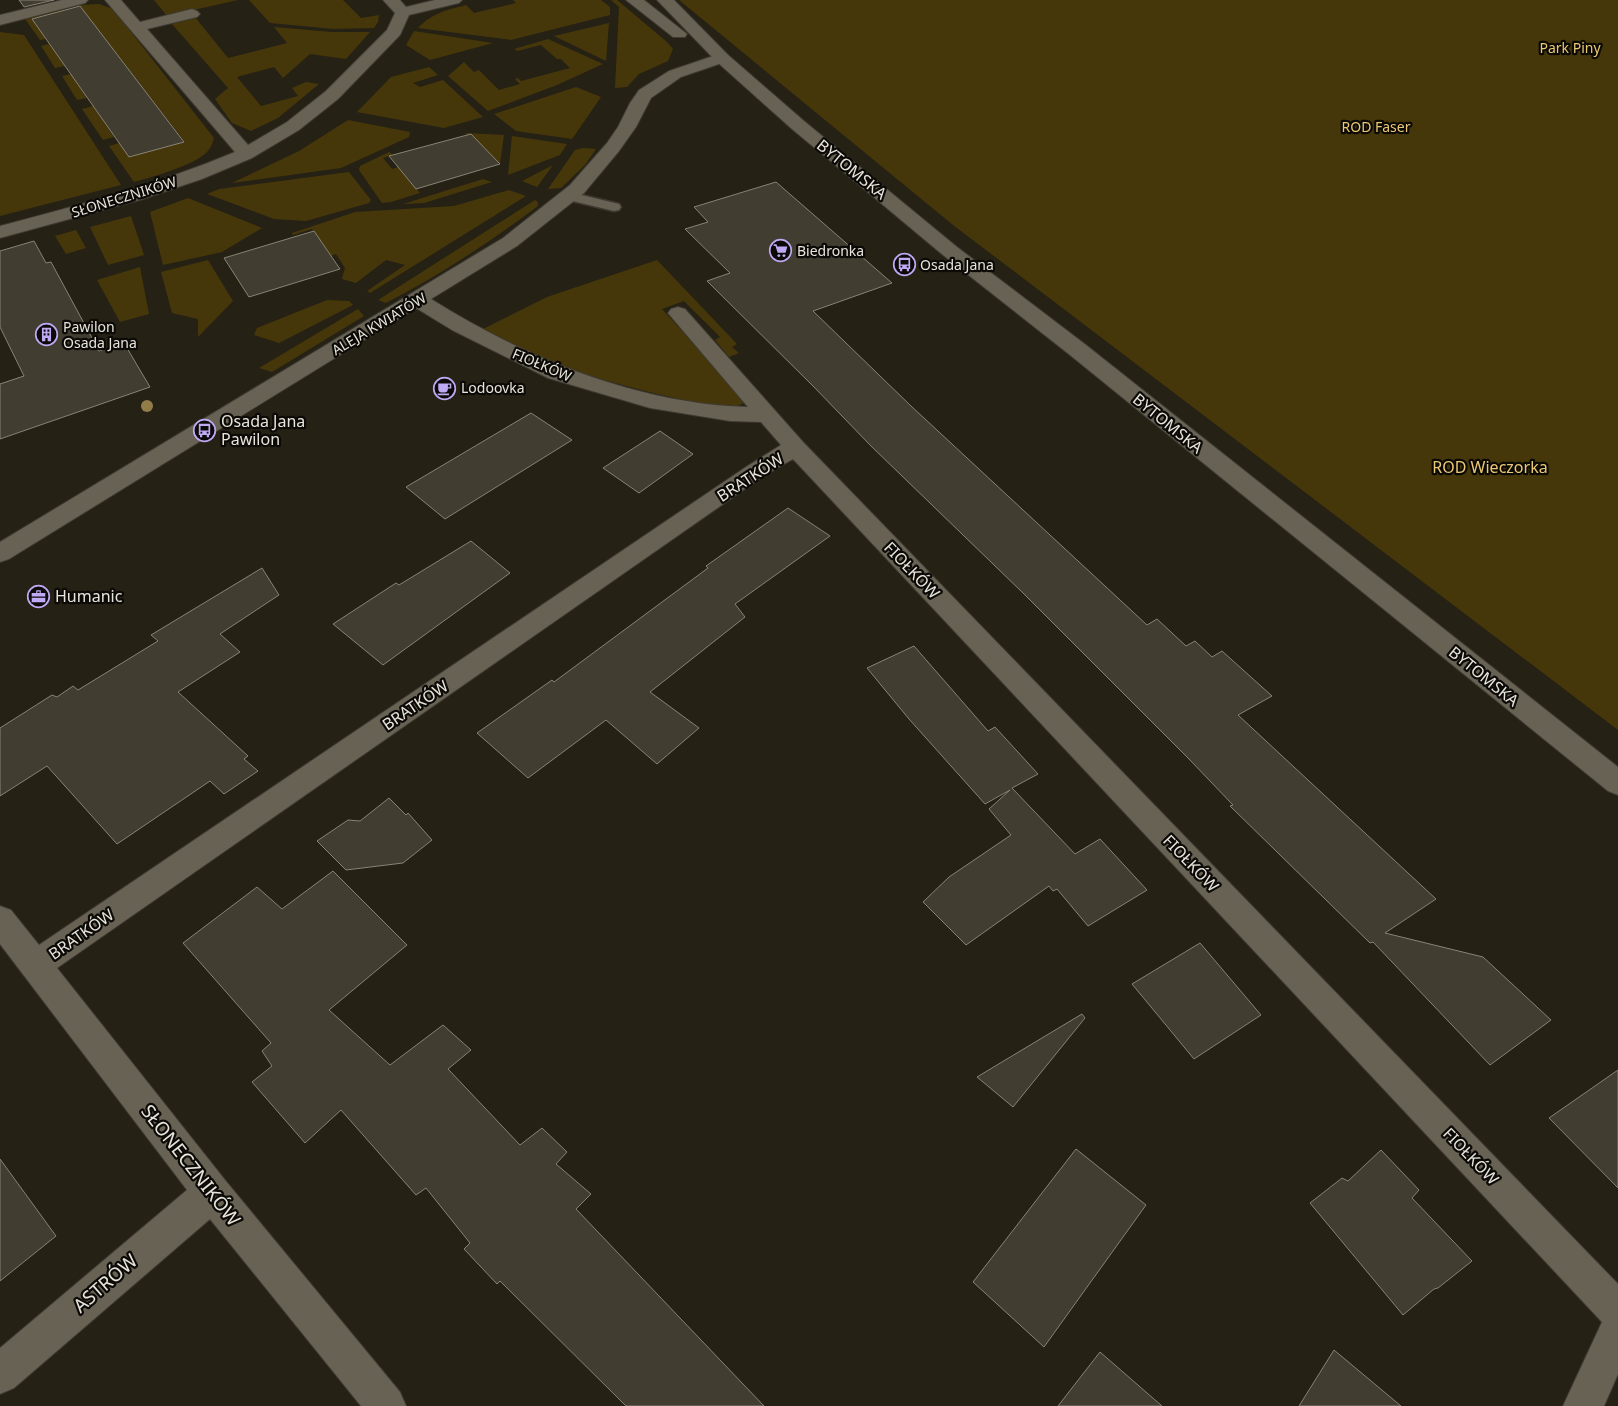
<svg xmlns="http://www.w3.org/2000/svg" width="1618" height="1406" font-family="'Noto Sans',sans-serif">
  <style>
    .green { fill: #46370a }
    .building { fill: #423d31; stroke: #888375 }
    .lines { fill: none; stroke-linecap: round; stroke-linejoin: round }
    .lane-casing { stroke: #3e3a32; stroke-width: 3 }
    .street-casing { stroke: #3e3a32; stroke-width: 2 }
    .secondary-casing { stroke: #3e3a32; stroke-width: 2 }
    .lane { fill: #676254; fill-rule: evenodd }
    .street { fill: #676254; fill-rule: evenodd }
    .secondary { fill: #676254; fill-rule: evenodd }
    .tree { fill: #927d49 }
    .labels { text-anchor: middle; stroke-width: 4.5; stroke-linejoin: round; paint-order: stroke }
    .far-park-label { font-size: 14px; fill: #ebc873; stroke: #0c0a06 }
    .far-street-label { font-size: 14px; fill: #e7e4dc; stroke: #0c0a06 }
    .far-poi-label { font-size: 14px; fill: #e7e4dc; stroke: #0c0a06; text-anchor: start }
    .street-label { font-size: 16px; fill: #e7e4dc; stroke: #0c0a06 }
    .poi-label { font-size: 16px; fill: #e7e4dc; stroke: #0c0a06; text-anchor: start }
    .park-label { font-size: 16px; fill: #ebc873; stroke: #0c0a06 }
    .near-street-label { font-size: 19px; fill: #e7e4dc; stroke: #0c0a06 }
  </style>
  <rect width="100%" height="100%" fill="#252115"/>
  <path class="green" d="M154,0H238L167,16Z
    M249,0H343L361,18L379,15L378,22L374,28L334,29L270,23Z
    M513,0H601L610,7V15L511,40L418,28C432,13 447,10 466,5L474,13L516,3Z
    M611,0H617L667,42L673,49L668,61L639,74L627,87L615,88L619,7Z
    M679,0H1618V730L953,225Z
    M99,4L113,9L214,138C213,142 211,148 207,152C195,165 152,177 134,182L109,146L119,143L129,157L184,141L89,18L40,29L46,39L40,40L25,19L81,5Z
    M195,17L228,58L287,43L274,27L332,32H370L346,59L310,54L283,78L274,67L237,77L261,106L298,96L292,88L306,82L319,84L278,118L251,131L232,123L215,99L228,88L172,24Z
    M609,23L606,61L554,36Z
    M414,31L493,43L430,60L406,45Z
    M0,32L24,35L121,185L0,216Z
    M548,39L603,64L557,85L488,111L448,76L464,62L474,72L479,70L499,90L520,84L515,79L518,78L521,81L570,68L561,59H557L541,45L517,51L514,49Z
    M49,44L65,66L55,68L41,46Z
    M429,67L438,75L413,83L420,87L443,80L483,117L444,128L357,112L391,77Z
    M71,74L87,98L77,100L62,76Z
    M576,87L601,97L572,139L516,131L494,114Z
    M93,106L114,137L103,140L82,109Z
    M348,120L410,132L409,137L341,168L232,183L299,151Z
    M465,133L504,135L500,164L489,153L485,154Z
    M512,136L567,144L560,155L508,175Z
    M583,148L596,149L585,165L561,188L548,189L575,150Z
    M389,152L393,155L383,158L392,169L398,167L420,193L391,202L382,203L359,170L360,166Z
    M553,165L537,187L522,181Z
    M349,172L371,200L369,203L306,221L274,219L207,194L219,189Z
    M483,179L492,182L424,203L403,204Z
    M509,190L526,196L370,293L367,291L405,265L386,260L356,283L342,279L345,268L336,254L331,256L312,229L293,235L292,233L355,212L454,206Z
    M188,198L262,228L222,252L163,265L150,212Z
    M535,200L538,202V206C490,242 440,275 386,303L378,300Z
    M131,216L144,255L108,265L90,227Z
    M76,230L86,248L66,254L55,236Z
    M208,260L233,301L198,337V319L172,313L161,272Z
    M657,260L737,344L732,347L739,353L729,357L715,340L720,337L684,301L662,309L747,402L727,410L649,392L558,368L483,329L547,297Z
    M140,267L149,314L120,322L97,280Z
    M327,300L349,301L353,305L279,343L254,335L257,328Z
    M358,309L364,316L272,372L259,368Z"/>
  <path class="building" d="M19,0H54L24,7Z
    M80,6L184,142L129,157L32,19Z
    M471,134L500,164L416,189L389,156Z
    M776,182L892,283L813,311L911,406L1147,625L1157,619L1186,646L1195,641L1212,657L1222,651L1272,696L1238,715L1436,899L1385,933L1483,957L1551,1020L1490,1065L1373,942L1370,943L1230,806L1233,805L1189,759L1023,593L871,446L814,387L707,281L730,273L685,229L708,222L694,207Z
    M314,231L340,269L249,297L224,258Z
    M34,241L46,263L51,262L99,351L124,343L150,387L0,439V384L24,376L0,327V251Z
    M531,413L572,440L445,519L406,487Z
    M660,431L693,454L639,493L603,468Z
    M788,508L830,536L735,604L745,617L650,692L699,728L657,764L606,720L528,778L477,733L552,680L554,682L708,568L706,566Z
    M471,541L510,573L383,665L333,624L396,583L399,585Z
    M262,568L279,595L220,634L240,652L178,692L248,756L244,759L258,771L224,794L210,781L117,844L47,766L0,796V728L52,695L57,697L73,686L78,690L158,641L151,635Z
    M914,646L988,731L995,727L1038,774L1012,788L1075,854L1100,839L1147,890L1088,926L1057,889L1053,891L1049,886L966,945L923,902L949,877L1011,835L989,809L1010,790L985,804L909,719L867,668Z
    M389,798L406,815L408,813L432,840L403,863L346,870L317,841L348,820L360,821Z
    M333,871L407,945L329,1010L390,1065L443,1025L471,1050L448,1069L520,1145L542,1128L567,1152L556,1164L591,1194L576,1209L764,1406H626L500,1281L497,1284L464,1249L470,1243L426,1188L416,1195L341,1110L305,1143L252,1082L272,1066L262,1051L271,1043L183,943L257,887L282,909Z
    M1200,943L1261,1015L1194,1059L1132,984Z
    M1082,1014L1085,1018L1013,1107L977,1077Z
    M1618,1070V1188L1549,1118Z
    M1076,1149L1146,1205L1044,1347L973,1282Z
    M1381,1150L1419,1190L1412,1198L1472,1261L1438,1288L1434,1289L1403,1315L1310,1203L1342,1178L1348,1181Z
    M0,1159L56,1236L0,1281Z
    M1334,1350L1401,1406H1299Z
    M1100,1352L1162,1406H1058Z"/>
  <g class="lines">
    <defs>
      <path id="lane" d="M569,192L619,204L621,207L619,210L614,211L564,199L562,196L564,193Z"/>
      <path id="street" d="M62,0H88L85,3L0,25V15Z
        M105,0H121L140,22L192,9L197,11L200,14L197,17L147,29L248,145L287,122L326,91L387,30L395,13L383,0H400L406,7L435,0H462L459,3L409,15L400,35L338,99L299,130L252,158L202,179L143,199L0,238V226C80,205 159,184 235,152Z
        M722,53L728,55L730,58L728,61L681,77L651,98L636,127L619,151L584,193L517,246L431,299C523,357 638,404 748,407L668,313L671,309L678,307L685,309L803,442L1618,1284V1374L1604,1406H1563L1602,1322L793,459L762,477L57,968L225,1180L400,1392L406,1406H361L210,1219L14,1388L0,1394V1348L187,1190L0,944V906L11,910L39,945L746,467L781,445L761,422L730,421L650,408L548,378L452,330L416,308L9,559L0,562V542L503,238L570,185L607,143L618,127L630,103L639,90L669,71Z"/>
      <path id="secondary" d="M626,0H644L687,34L685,37H673Z
        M657,0H674L728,55L804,121L957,247L1086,345L1618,767V795L1608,791L1070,355L943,255L792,129L716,61Z"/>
    </defs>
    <use href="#lane" class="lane-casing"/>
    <use href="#street" class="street-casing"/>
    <use href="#secondary" class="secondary-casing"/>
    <use href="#lane" class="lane"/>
    <use href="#street" class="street"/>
    <use href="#secondary" class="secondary"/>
  </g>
  <circle class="tree" cx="147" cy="406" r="6"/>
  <defs>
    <symbol id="supermarket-ring" viewBox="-11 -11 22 22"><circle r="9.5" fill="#0c0a06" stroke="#bfa8f4" stroke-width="1.5"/><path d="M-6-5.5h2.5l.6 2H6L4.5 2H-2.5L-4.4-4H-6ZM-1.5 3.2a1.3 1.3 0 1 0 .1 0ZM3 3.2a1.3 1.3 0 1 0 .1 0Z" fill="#bfa8f4"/></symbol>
    <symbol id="bus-ring" viewBox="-11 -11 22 22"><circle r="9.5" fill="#0c0a06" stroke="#bfa8f4" stroke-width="1.5"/><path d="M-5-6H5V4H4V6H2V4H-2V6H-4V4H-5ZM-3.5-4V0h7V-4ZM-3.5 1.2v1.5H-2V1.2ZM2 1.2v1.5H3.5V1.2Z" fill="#bfa8f4"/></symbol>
    <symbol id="building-ring" viewBox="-11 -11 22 22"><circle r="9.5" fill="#0c0a06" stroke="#bfa8f4" stroke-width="1.5"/><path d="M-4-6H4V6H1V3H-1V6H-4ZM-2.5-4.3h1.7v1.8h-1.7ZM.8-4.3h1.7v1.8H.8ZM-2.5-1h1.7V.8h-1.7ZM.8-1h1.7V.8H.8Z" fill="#bfa8f4"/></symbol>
    <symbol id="cafe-ring" viewBox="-11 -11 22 22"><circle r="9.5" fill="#0c0a06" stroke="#bfa8f4" stroke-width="1.5"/><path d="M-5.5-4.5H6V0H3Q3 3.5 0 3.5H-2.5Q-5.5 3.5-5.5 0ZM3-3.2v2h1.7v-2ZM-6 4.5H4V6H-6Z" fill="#bfa8f4"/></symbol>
    <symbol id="office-ring" viewBox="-11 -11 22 22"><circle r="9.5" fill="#0c0a06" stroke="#bfa8f4" stroke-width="1.5"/><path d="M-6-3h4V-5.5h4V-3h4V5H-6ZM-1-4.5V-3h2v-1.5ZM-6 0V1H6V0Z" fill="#bfa8f4"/></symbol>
  </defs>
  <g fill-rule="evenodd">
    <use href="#supermarket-ring" x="768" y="238" width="25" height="25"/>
    <use href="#bus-ring" x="892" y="252" width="25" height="25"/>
    <use href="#building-ring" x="34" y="322" width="25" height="25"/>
    <use href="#cafe-ring" x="432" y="376" width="25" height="25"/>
    <use href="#bus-ring" x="192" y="418" width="25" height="25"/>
    <use href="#office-ring" x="26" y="584" width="25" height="25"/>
  </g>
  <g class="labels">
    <g class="far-park-label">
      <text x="1570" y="53">Park Piny</text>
      <text x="1376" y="132">ROD Faser</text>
    </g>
    <g class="far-street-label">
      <text transform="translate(124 197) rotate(-17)" y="5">SŁONECZNIKÓW</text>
      <text transform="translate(379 324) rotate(-31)" y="5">ALEJA KWIATÓW</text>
      <text transform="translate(542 365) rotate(23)" y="5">FIOŁKÓW</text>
    </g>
    <g class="far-poi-label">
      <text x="797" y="256">Biedronka</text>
      <text x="920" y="270">Osada Jana</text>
      <text x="63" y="332">Pawilon<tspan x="63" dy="16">Osada Jana</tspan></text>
      <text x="461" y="393">Lodoovka</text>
    </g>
    <g class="street-label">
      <text transform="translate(852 169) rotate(39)" y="6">BYTOMSKA</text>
      <text transform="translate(1168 423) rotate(39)" y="6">BYTOMSKA</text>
      <text transform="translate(750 477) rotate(-33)" y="6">BRATKÓW</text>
      <text transform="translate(912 570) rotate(46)" y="6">FIOŁKÓW</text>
      <text transform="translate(1484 676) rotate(39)" y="6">BYTOMSKA</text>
      <text transform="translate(415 705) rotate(-34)" y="6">BRATKÓW</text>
      <text transform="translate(1191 863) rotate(46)" y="6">FIOŁKÓW</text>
      <text transform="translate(81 934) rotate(-35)" y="6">BRATKÓW</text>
      <text transform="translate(1471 1156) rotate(46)" y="6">FIOŁKÓW</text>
    </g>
    <g class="poi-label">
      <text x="221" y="427">Osada Jana<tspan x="221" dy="18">Pawilon</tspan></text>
      <text x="55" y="602">Humanic</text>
    </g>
    <g class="park-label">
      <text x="1490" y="473">ROD Wieczorka</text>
    </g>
    <g class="near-street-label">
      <text transform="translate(191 1165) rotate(52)" y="7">SŁONECZNIKÓW</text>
      <text transform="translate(105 1283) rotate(-41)" y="7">ASTRÓW</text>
    </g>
  </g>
</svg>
